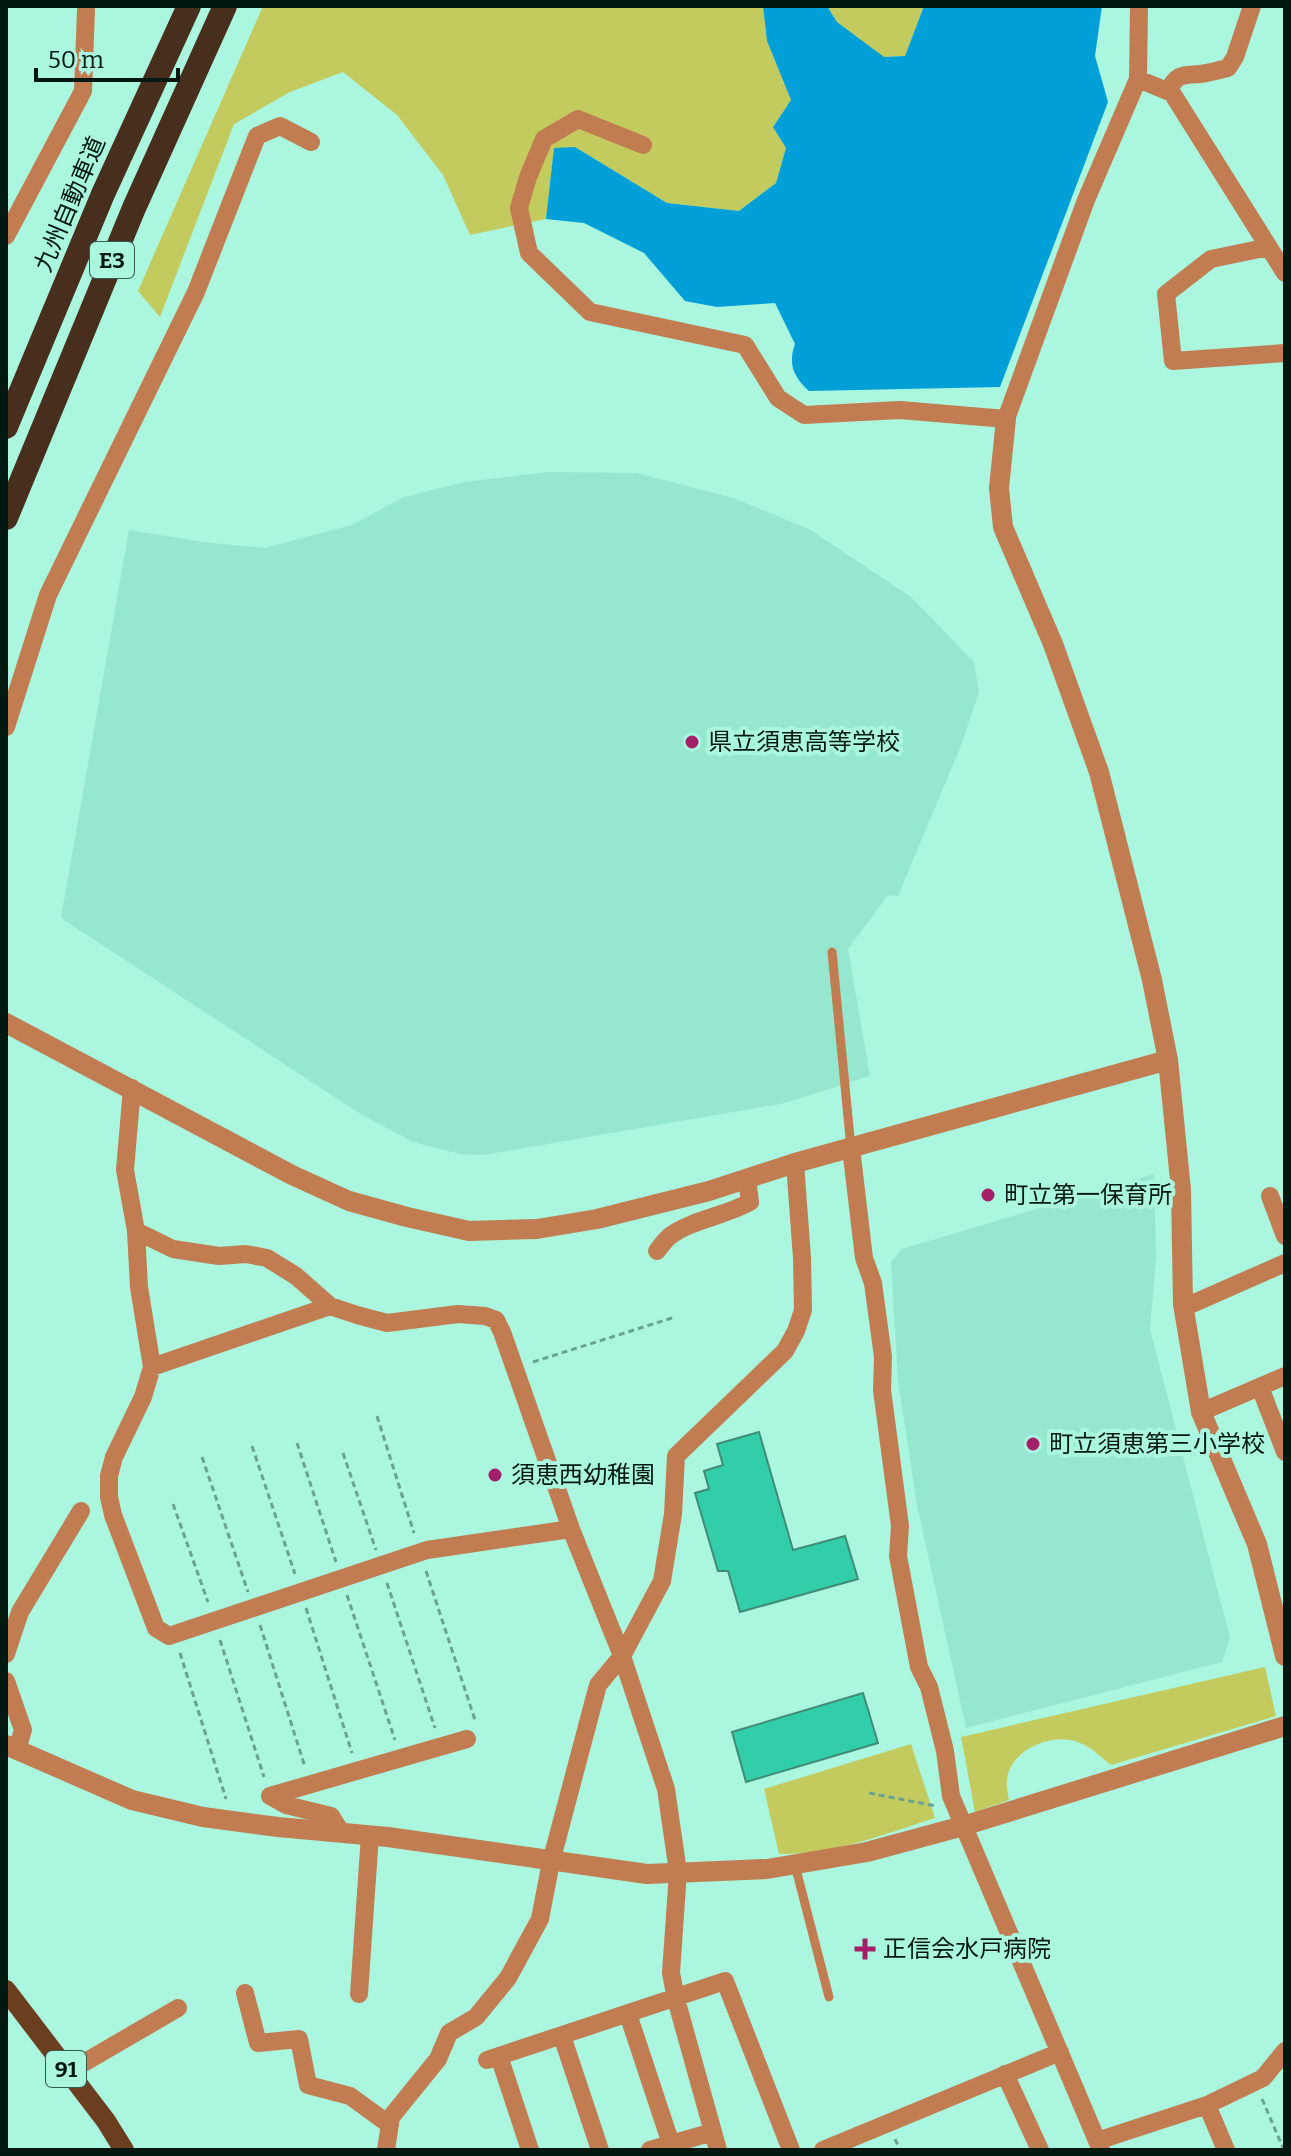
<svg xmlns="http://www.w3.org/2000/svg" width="1291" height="2156" font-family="Bitter,'Noto Sans JP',serif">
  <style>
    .built { fill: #95e8cf }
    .green { fill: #c3cb5e }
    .water { fill: #009fd7 }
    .building { fill: #32cea9; stroke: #418b77; stroke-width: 2 }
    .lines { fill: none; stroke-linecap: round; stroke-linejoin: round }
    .path { stroke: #6aa391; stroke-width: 3; stroke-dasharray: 6 4; stroke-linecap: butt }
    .service { stroke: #c17d51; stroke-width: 9 }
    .minor { stroke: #c17d51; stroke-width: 18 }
    .tertiary { stroke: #c17d51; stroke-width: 20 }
    .primary { stroke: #6c3e20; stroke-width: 20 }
    .motorway { stroke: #472e1d; stroke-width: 24 }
    .poi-dot { fill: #a51e69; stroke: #aaf6de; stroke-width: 3 }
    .labels { text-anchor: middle; stroke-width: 8; stroke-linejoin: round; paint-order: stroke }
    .shield { fill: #aaf6de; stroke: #335b4e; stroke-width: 2 }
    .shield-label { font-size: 22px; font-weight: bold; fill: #001810 }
    .street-label { font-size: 24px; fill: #001810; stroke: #aaf6de }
    .poi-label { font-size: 24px; fill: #001810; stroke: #aaf6de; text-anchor: start }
  </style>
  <rect width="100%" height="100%" fill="#aaf6de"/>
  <path class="built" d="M547,472L637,473L733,498L809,529L911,597L974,662L979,692L960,748L898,896L888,895L848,949L870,1076L785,1103L484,1155L460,1154L413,1142L359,1113L61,918L129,530L203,542L265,548L352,525L404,497L465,482Z
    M1154,1174L1156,1258L1150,1329L1230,1638L1222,1662L966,1728L917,1505L898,1381L891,1262L902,1249Z"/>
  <path class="green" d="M263,6H763L767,41L791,100L773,127L786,148L776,183L739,211L667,203L575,147L554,149L546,219L470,235L443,175L397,115L343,72L290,92L234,124L160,317L138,291Z
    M827,6H924L905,56L883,57L837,22Z
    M1265,1667L1276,1716L1111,1765C1102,1758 1091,1747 1080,1743C1054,1731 1008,1750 1007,1781C1006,1787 1008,1794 1009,1800L975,1812L961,1737Z
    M911,1744L935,1818C885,1834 832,1855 779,1854L764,1789Z"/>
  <path class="water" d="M763,6H827L837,22L884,57L905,56L924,6H1102L1095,56L1108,102L1000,387L809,391C793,376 788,364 795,344L775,303L717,307L685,301L644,253L584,223L546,219L554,148L575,147L667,203L739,211L776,183L786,148L773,127L791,100L767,41Z"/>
  <path class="building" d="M759,1432L793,1550L845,1536L858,1579L740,1612L728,1571H718L695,1493L709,1489L704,1471L723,1465L717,1444Z
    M863,1693L878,1743L746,1782L732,1732Z"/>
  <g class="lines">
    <path class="path" d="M533,1362L675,1317
      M377,1416L414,1533
      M297,1443L336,1562
      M252,1446L295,1574
      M343,1453L376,1550
      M202,1457L248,1592
      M173,1504L208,1602
      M426,1571L476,1723
      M387,1583L435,1728
      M347,1595L395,1740
      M306,1608L352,1753
      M260,1625L305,1767
      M220,1640L264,1777
      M180,1653L226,1799
      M869,1793L936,1806
      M1262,2099L1284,2150
      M895,2139L900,2150"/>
    <path class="service" d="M832,952L851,1148
      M795,1865L829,1997"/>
    <path class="minor" d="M1138,79L1172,93L1285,273
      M1168,91C1177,74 1181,75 1200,74C1209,73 1219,70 1228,68L1235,57L1252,6
      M643,145L578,119L544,139L528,177L519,208L529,253L590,312L745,345L778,398L804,415L900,410L1006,419L1086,200L1138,79L1139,6
      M6,236L83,91L86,10
      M1269,247L1211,259L1166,294L1173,361L1285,353
      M6,727L48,595L196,292L257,136L280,126L311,142
      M132,1088L125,1170L136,1231L139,1287L152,1367L143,1397L114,1457L109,1476V1497L113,1515L156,1628L169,1636L427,1550L571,1529
      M851,1148L864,1258L873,1283L883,1357L882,1390L900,1526L898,1556L919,1667L929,1687L945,1751L951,1796L1101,2150
      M1270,1196L1285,1236
      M136,1231L173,1249L219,1256L246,1254L267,1258L296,1276L330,1306L357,1315L387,1323L458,1314L485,1316L496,1320L502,1332L571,1529L622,1656L666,1789L678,1872L671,1973L676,1999L718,2150
      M657,1251C661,1246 665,1240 670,1236C691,1220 725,1216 750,1202L747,1179
      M1183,1304H1192L1285,1263
      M152,1367L330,1306
      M1260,1387L1285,1452
      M1201,1412L1285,1376
      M6,1654L20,1612L81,1511
      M6,1681L23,1730L17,1750
      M341,1832L331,1816L286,1805L270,1796L467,1739
      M245,1993L258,2043L299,2039L308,2085L350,2096L390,2125
      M359,1994L370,1835
      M628,2014L673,2150
      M562,2036L600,2150
      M499,2056L530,2150
      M487,2060L725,1981L791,2150
      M68,2072L178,2008
      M1005,2074L1040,2150
      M1207,2105L1226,2150
      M1097,2141L1207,2105L1263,2078L1285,2051
      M386,2150L391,2117L438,2059L449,2033L476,2017L508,1978L540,1919L551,1862L598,1685L622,1656L662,1581L673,1514L676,1456L785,1351L796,1331L803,1310L802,1258L795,1163
      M650,2150L713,2132
      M823,2150L1060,2052"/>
    <path class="tertiary" d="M1006,419L999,488L1003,527L1053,644L1099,772L1152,980L1168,1060L1181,1190L1183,1304L1201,1412L1257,1544L1285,1656
      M6,1023L292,1175L349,1201L407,1217L469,1231L537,1229L597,1219L709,1191L795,1163L1168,1060
      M6,1745L132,1800L203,1817L278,1827L388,1837L647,1874L767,1869L867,1852L963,1826L1285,1726"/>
    <path class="primary" d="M6,1990L106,2121L124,2150"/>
    <path class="motorway" d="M6,427L103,194L189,6
      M6,518L134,208L225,6"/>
  </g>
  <g class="poi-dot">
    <circle cx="692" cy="742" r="8"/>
    <circle cx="988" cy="1195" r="8"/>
    <circle cx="1033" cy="1444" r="8"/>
    <circle cx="495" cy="1475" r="8"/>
    <path d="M861 1937h8v8h8v8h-8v8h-8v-8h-8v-8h8z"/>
  </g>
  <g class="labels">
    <g class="shield">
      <rect x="90" y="242" width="44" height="36" rx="6"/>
      <rect x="46" y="2051" width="40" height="36" rx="6"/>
    </g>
    <g class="shield-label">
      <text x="112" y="268">E3</text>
      <text x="66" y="2077">91</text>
    </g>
    <g class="street-label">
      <text transform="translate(70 204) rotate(-67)" y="8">九州自動車道</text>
    </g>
    <g class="poi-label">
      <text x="708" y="750">県立須恵高等学校</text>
      <text x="1004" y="1203">町立第一保育所</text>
      <text x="1049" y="1452">町立須恵第三小学校</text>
      <text x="511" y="1483">須恵西幼稚園</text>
      <text x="883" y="1957">正信会水戸病院</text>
    </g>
  </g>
  <rect width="1291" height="2156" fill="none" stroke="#001810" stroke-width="16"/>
  <path d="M36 68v12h142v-12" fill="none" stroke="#001810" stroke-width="4"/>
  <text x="48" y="68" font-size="24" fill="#001810" stroke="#aaf6de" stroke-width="6" paint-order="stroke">50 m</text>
</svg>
